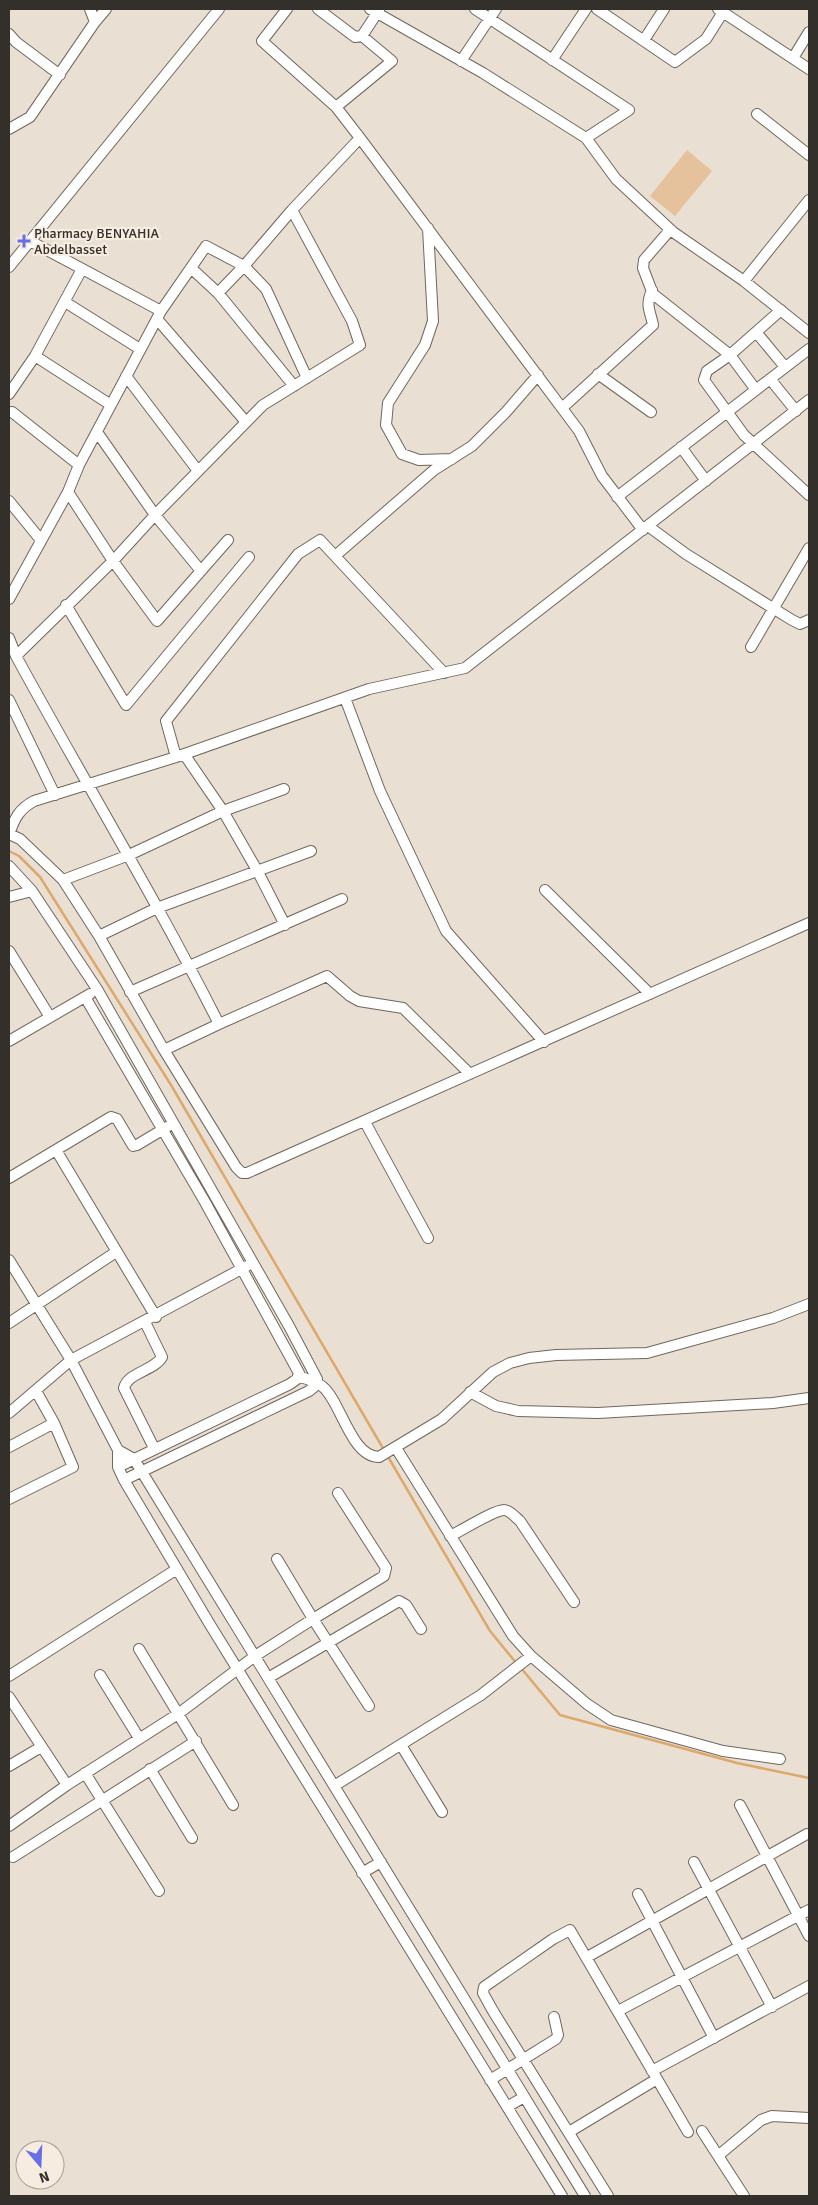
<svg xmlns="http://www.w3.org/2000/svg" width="818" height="2205" font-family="Signika,sans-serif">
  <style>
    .green { fill: #e5c29b }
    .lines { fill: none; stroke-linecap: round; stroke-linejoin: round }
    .stream { stroke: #dda86c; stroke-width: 2.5 }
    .minor-casing { stroke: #70675d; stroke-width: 12 }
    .minor { stroke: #fff; stroke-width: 10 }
    .poi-dot { fill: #676ee7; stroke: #f7ece0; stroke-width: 2 }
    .labels { text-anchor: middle; stroke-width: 4.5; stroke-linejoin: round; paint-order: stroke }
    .poi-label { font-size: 14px; fill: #332f2b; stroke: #f7ece0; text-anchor: start }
  </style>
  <rect width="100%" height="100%" fill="#e9dfd3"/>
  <path class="green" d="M687,150L712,171L675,216L650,196Z"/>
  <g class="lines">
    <path class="stream" d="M9,851L19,856L40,877L171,1085L384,1450
      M387,1455L490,1631L517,1664
      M521,1668L560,1715L737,1763L809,1778"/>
    <defs>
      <path id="minor" d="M90,9L95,22
        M287,9L262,41L336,107L360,138L579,431L602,476L643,530
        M318,9L355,37L362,36L392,61L336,107
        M370,9L483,73L586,138L616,179L673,232L744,281L809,333
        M475,9L629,110L586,138
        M597,9L675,62L706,39L725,9
        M718,9L809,69
        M9,34L16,42L60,75
        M362,36L379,10
        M644,40L664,9
        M793,58L809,32
        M552,60L586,9
        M461,61L496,9
        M757,114L809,155
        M9,129L30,117L95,22L106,9
        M428,228L433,321L425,345L388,403L386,425L402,454L419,460L452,459
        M670,230L644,260L643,268L653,294L730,355L756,390
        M30,241L161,311
        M9,267L219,9
        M191,268L218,293L294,386
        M744,281L809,200
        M218,293L244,266L292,210L360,138
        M65,302L140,349
        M781,310L730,355L707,371L704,380L744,435L809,495
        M157,319L246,422
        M756,332L785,367
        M35,356L111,405
        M598,374L651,412
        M126,376L198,471
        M770,379L796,411
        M9,394L35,356L82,269
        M562,408L653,325C650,309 645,307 652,290
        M12,412L79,465
        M97,432L155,515L201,571
        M681,447L706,481
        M68,492L113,561L157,621L228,540
        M617,497L809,349
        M9,501L40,539
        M648,526L686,554L792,620L800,624L809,620
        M335,556L434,470L472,446L506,412L538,375
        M9,599L68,492L79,465L161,311L206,246L244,266L266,289L307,378
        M66,605L126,705L249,557
        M9,638L16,656C83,779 156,899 219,1024L164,1050
        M751,647L809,548
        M16,656L113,561L155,515L263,405L360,345L352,321L292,210
        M345,698L380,791L446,931L544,1042
        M9,700L55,795
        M184,754L223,811L258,872L285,925
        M176,757L166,721L298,554L320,540L444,673
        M9,834L20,839L63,880L99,936L164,1050L236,1167L242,1173H247L809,923
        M9,835C14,819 19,809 34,801L176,757L369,689L465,668L809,400
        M9,866L32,891L97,989L289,1326L317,1379L314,1387L309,1391L124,1480
        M63,880L129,855L223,811L284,789
        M545,890L650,994
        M9,897L32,891
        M99,936L157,908L311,851
        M9,951L50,1017
        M130,992L342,899
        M85,997L205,1202L299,1373L297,1379L290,1384L118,1467
        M219,1024L327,976L350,996L359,1001L403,1008L470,1074
        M9,1041L90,994
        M365,1122L428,1238
        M56,1150L156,1317
        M9,1178L111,1117L117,1119L133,1146L137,1145L167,1127
        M9,1260L71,1360L118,1450V1467L124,1480L209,1623L562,2196
        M145,1322L162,1357C154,1371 128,1372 124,1388L154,1448
        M9,1323L116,1252
        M298,1376C306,1379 316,1381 323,1387C341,1402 351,1457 379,1457L442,1419L493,1372L510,1363L529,1358L556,1355L647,1353L773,1318L809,1304
        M470,1392L496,1406L518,1411L598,1413L773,1403L809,1398
        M9,1413L71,1360L247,1266
        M9,1447L54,1423
        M396,1448L513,1636L531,1656L587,1704L611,1720L723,1751L780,1759
        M118,1450L134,1459L585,2196
        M9,1499L73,1467L54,1423L36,1391
        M450,1536C461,1531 494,1510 504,1510C510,1510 516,1518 520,1521L574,1602
        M277,1559L313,1619L384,1576L386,1568L338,1493
        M139,1649L233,1805
        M100,1675L139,1738
        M9,1676L177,1569
        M268,1678L399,1601L406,1605L421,1629
        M9,1697L67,1785
        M401,1745L442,1812
        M9,1766L41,1747
        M150,1769L192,1838
        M85,1773L159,1891
        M334,1786L481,1695L531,1656
        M740,1805L809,1936
        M9,1826L67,1785L178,1714L255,1656L313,1619L369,1706
        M13,1857L196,1741
        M694,1862L772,2007
        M362,1873L381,1862
        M638,1894L714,2038
        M589,1956L807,1834
        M618,2011L809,1910
        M652,2071L809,1986
        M490,2080L556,2039L558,2035L554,2017
        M507,2107L524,2097
        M702,2131L744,2196
        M569,2132L657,2079
        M719,2155L761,2120L772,2116L809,2118
        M608,2196L493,2011L483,1993L484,1987L553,1939L570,1930L688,2132"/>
    </defs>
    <use href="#minor" class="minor-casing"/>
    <use href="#minor" class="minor"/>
  </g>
  <path class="poi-dot" d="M21.5 233.5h5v5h5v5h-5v5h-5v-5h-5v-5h5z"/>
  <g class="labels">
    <g class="poi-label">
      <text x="34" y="238">Pharmacy BENYAHIA<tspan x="34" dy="16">Abdelbasset</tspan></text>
    </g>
  </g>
  <rect width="818" height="2205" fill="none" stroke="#332f2b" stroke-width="20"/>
  <g transform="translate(40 2165) rotate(161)"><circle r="24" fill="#f7ece0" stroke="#a9a098"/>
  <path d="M0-4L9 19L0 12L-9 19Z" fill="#676ee7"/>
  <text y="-8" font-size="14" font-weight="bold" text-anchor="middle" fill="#332f2b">N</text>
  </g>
</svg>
